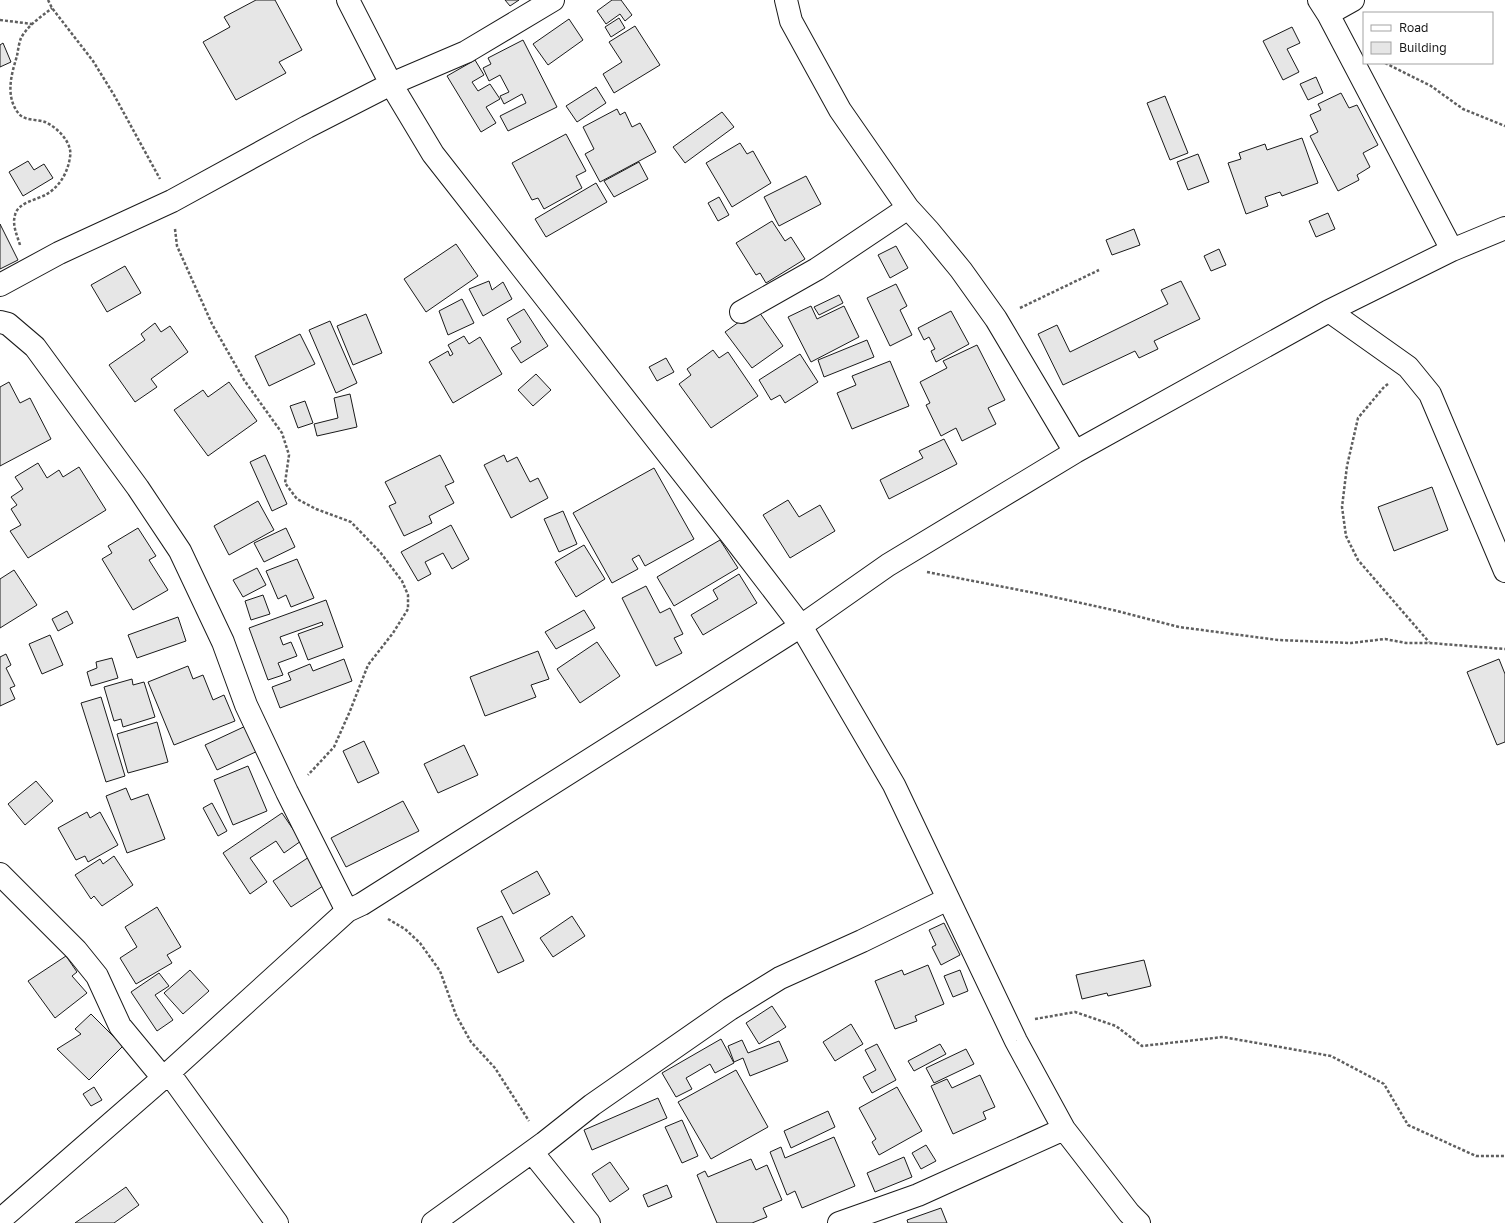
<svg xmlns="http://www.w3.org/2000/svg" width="1505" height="1223" font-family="'Golos Text',sans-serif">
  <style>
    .building { fill: #e6e6e6; stroke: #1a1a1a }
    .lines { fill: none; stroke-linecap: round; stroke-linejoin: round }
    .street-casing { stroke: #1a1a1a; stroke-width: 24 }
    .path { stroke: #5f5f5f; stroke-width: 2.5; stroke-dasharray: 3 2; stroke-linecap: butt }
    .street { stroke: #fff; stroke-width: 22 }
  </style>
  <rect width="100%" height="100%" fill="#fff"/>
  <path class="building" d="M256,0H275L302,50L279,62L286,73L236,100L203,42L230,27L224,17Z
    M505,0H519L510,6Z
    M612,0H621L632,15L625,21L620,14L606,24L597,11Z
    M619,18L625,28L611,37L605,27Z
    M569,19L583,40L548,65L533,44Z
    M635,26L660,65L614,93L603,74L622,62L609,42Z
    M1292,27L1300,43L1287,49L1299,72L1283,80L1263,41Z
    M523,40L557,107L508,131L500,116L526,103L522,94L504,104L500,96L509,92L500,75L489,81L483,68L491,64L488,58Z
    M3,43L11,62L0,67V45Z
    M475,60L484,75L472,82L478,91L490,84L500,99L486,107L496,123L481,132L447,76Z
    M1316,77L1323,93L1308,100L1300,84Z
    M596,87L606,103L577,122L566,106Z
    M1341,93L1349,108L1357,105L1378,145L1363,153L1370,167L1357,175L1359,180L1338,191L1310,136L1318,132L1310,115L1321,110L1318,104Z
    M1165,96L1188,153L1170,160L1147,103Z
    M617,109L620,115L625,112L632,127L640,123L656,152L600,182L585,154L594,149L583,127Z
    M722,112L734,127L685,163L673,147Z
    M566,134L586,171L576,176L582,188L544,209L538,198L532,200L512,163Z
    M1302,138L1318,183L1282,196L1280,192L1265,197L1268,206L1246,214L1228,163L1241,159L1239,153L1265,144L1267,150Z
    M740,143L747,154L753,151L771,183L732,207L706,163Z
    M1198,154L1209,182L1188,190L1177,162Z
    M28,161L34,170L44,164L53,178L23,196L9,172Z
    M639,162L648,179L614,197L604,181Z
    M806,176L821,204L779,226L764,197Z
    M596,183L607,202L546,237L535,219Z
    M719,197L729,215L718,221L708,203Z
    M1328,213L1335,229L1316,237L1309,221Z
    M772,221L785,241L791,237L805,259L766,283L760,273L756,275L736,243Z
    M0,224L18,260L0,269Z
    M1134,229L1140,245L1112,255L1106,240Z
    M456,244L478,276L426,312L404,279Z
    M896,246L908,268L890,278L878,255Z
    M1219,249L1226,265L1211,271L1204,256Z
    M125,266L141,293L107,312L91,285Z
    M489,281L492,290L503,282L512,299L483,316L469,289Z
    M1181,281L1200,319L1154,341L1158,349L1139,358L1135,351L1063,385L1038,334L1057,325L1070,352L1168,304L1161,290Z
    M896,284L907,306L900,310L912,335L890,346L867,298Z
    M839,295L843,303L819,315L814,307Z
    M462,299L474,323L448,335L439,311Z
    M811,306L817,319L844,306L859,337L811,362L788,317Z
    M524,309L548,346L521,363L511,348L521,342L507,319Z
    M757,309L783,346L752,368L725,332Z
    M951,311L969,344L936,362L931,351L935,349L929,337L924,340L918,328Z
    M366,314L382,353L353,365L337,326Z
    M330,321L357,383L336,393L309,330Z
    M155,323L161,332L170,326L188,352L151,379L157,387L135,402L109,365L145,340L141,334Z
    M300,334L315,364L269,386L255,356Z
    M464,336L469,344L480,337L502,374L453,403L429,362L448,351L450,356L453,354L448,345Z
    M867,340L874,357L824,377L818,360Z
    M977,345L1005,400L988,408L996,424L962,441L956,428L941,436L926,405L930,403L920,382L947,368L943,361Z
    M713,350L719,358L728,352L758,396L711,428L679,384L691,375L687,369Z
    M800,354L818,382L785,403L780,395L771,400L759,380Z
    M666,358L674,372L657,381L649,367Z
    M890,361L909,406L852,429L837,393L856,385L852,376Z
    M536,374L551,390L533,406L518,390Z
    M9,382L20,403L30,398L51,439L0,466V387Z
    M229,382L257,421L208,456L174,410L203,390L208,397Z
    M350,394L357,427L317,436L314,424L338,418L334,398Z
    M305,401L313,423L298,428L290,406Z
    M944,439L957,464L889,499L880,480L923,458L919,451Z
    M265,455L287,504L272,511L250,462Z
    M440,455L454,482L445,486L454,503L429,516L432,523L404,536L389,506L396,503L385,482Z
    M504,455L507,462L517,457L530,482L538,478L548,498L511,518L484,465Z
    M38,463L47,478L59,470L63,477L79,467L106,510L28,558L10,531L21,525L11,509L17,505L11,497L23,489L15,477Z
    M654,468L694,539L645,566L639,555L632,559L638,569L612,583L573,513Z
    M1432,487L1448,530L1394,551L1378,507Z
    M788,500L799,517L820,505L835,531L790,558L763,515Z
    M258,501L274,530L229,555L214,526Z
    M563,511L577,544L559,552L544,519Z
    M451,525L469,559L452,569L443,553L425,562L431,574L418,581L401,552Z
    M138,528L156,556L149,560L168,590L133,610L102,559L112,553L108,546Z
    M286,528L295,547L264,562L254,543Z
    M720,540L738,568L674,606L657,577Z
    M584,545L605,579L576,597L555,562Z
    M297,559L314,598L291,607L286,595L278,599L266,571Z
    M257,568L266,585L243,597L233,580Z
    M14,570L37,605L0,628V579Z
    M739,574L757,603L703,635L691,615L718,599L713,590Z
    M646,586L660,613L670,608L683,634L674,638L682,653L656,666L622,598Z
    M263,595L270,614L251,620L245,601Z
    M326,600L343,647L308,660L298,634L323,625L322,622L280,637L283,645L291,642L297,656L278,663L283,675L268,680L249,628Z
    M584,610L595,628L556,649L545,632Z
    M67,611L73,623L58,631L52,619Z
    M178,617L186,641L137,658L128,635Z
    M50,635L63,665L42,674L29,644Z
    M597,642L620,676L580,703L557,669Z
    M538,651L549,679L531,685L536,697L485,716L470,677Z
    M6,654L11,665L6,668L15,686L10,688L15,699L0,706V657Z
    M112,658L118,678L91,686L87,672L97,668L96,662Z
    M344,659L352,681L280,708L272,687L291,680L288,673L310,664L313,671Z
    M1499,659L1505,674V742L1497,745L1467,672Z
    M188,666L193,679L203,675L213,700L224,695L235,721L174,745L148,682Z
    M132,679L133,685L144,682L155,717L123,727L121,719L114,721L104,687Z
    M101,697L125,776L106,782L81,703Z
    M157,722L168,762L128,773L117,734Z
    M250,724L262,749L217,770L205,745Z
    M364,741L379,773L358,783L343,751Z
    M464,745L478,775L438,793L424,764Z
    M248,766L267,811L233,825L214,780Z
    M36,781L53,801L25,825L8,804Z
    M126,788L131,800L148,794L165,839L127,853L106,796Z
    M403,801L419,831L346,867L331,838Z
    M212,803L227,831L218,836L203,808Z
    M87,812L90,818L100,812L118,845L88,862L85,856L76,860L58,828Z
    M282,813L301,841L284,853L276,841L250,858L267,882L250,894L223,853Z
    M114,856L133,885L102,906L94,896L91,899L75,875L100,859L103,864Z
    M309,857L326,884L291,907L273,881Z
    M537,871L550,894L513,914L501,891Z
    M157,907L181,947L167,955L172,963L136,984L120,958L137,947L125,927Z
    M502,916L524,961L498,973L477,928Z
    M572,916L585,936L553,957L540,938Z
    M944,923L960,955L941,965L932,947L936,945L929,930Z
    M66,956L77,972L72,976L87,993L55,1018L28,981Z
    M1144,960L1151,986L1108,996L1107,993L1082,999L1076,975Z
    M928,965L944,1004L915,1016L917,1021L895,1029L875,981L902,970L904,975Z
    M190,970L209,991L183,1014L164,993Z
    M960,970L968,991L953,997L944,976Z
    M159,973L169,986L155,995L173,1020L157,1031L131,992Z
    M772,1006L786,1027L759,1044L746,1023Z
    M91,1014L123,1046L89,1080L57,1049L81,1034L75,1029Z
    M851,1024L863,1044L835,1061L823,1042Z
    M721,1039L734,1063L715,1073L710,1064L686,1078L692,1089L676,1097L662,1073Z
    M742,1040L748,1053L779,1041L788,1061L750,1076L743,1058L734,1062L728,1046Z
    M877,1044L896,1080L872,1093L863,1077L876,1070L865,1050Z
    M940,1044L946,1054L914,1071L908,1061Z
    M966,1049L974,1064L934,1083L926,1068Z
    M736,1070L768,1127L711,1159L678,1102Z
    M980,1075L995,1107L983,1112L986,1119L953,1134L931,1086L947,1079L952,1088Z
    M94,1087L102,1100L91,1106L83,1094Z
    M897,1087L922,1131L879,1155L872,1142L876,1139L859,1108Z
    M658,1098L667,1118L592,1150L584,1130Z
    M828,1111L835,1127L791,1148L784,1131Z
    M682,1120L698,1156L682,1163L665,1127Z
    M834,1137L855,1186L802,1208L795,1191L787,1195L770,1152L781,1147L785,1158Z
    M926,1145L936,1161L921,1169L912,1153Z
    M904,1157L912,1177L875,1192L867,1173Z
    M751,1159L756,1170L767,1165L782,1200L763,1208L767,1217L752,1223H717L697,1175L705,1171L708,1177Z
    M610,1162L629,1189L610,1202L592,1174Z
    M667,1185L672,1197L648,1207L643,1195Z
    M126,1187L139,1205L114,1223H75Z
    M941,1208L947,1223H908L907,1220Z"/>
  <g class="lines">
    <defs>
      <path id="street" d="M348,0L391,84L433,154L736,541L801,626L894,785L1016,1041L1064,1129L1129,1213L1139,1223
        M786,0L791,21L840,110L908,208L929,231L961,270L996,319L1075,452
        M1319,0L1328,14L1452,250
        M1328,14L1353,0
        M0,285L59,253L172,201L307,127L391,84L466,52L553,0
        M1329,311L1408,367L1430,394L1505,571
        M741,312L817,269L908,208
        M0,322L8,324L35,347L138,488L180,551L223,642L246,705L287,792L347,911
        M0,874L76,950L97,976L120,1026L163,1078
        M169,1073L277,1223
        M532,1152L589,1223
        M0,1220L163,1078L347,911L362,904L801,626L888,565L1075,452L1329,311L1452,250L1505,228
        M433,1223L544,1143L592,1105L730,1009L780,978L862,941L948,899
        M839,1223L918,1195L1064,1129"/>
    </defs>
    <use href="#street" class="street-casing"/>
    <path class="path" d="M48,0L52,8L93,61L114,95L160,179
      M0,20L32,24
      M1385,63L1431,86L1463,109L1505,126
      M175,229L177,246L212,324L244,380L282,433L289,455L285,483L297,499L316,509L351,522L380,552L402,581L408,595V609L393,633L368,665L350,711L334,747L308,775
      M20,245C17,235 12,225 15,215C18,202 37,200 47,194C60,186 68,172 70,157C73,143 57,127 45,122C37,119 25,121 19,114C5,97 11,75 17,56C18,50 19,43 21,38C28,25 41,17 52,8
      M1020,308L1099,270
      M1388,384L1384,387L1358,418L1347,466L1342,507L1346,536L1358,560L1429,642
      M927,572L1040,594L1113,610L1179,627L1278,640L1351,643L1385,639L1406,643H1430L1505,649
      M388,919L405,929L420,943L440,971L456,1015L471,1042L495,1068L529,1121
      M1035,1019L1075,1012L1116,1026L1142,1046L1223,1037L1331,1056L1384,1084L1408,1125L1476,1156H1505"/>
    <use href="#street" class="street"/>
  </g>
  <rect x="1363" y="12" width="130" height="52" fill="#ffffff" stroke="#a3a3a3"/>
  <rect x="1371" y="25" width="20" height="6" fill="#ffffff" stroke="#a3a3a3"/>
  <text x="1399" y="32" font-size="12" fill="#1a1a1a">Road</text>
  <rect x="1371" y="42" width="20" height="12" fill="#e6e6e6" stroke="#a3a3a3"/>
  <text x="1399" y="52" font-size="12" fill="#1a1a1a">Building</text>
</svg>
